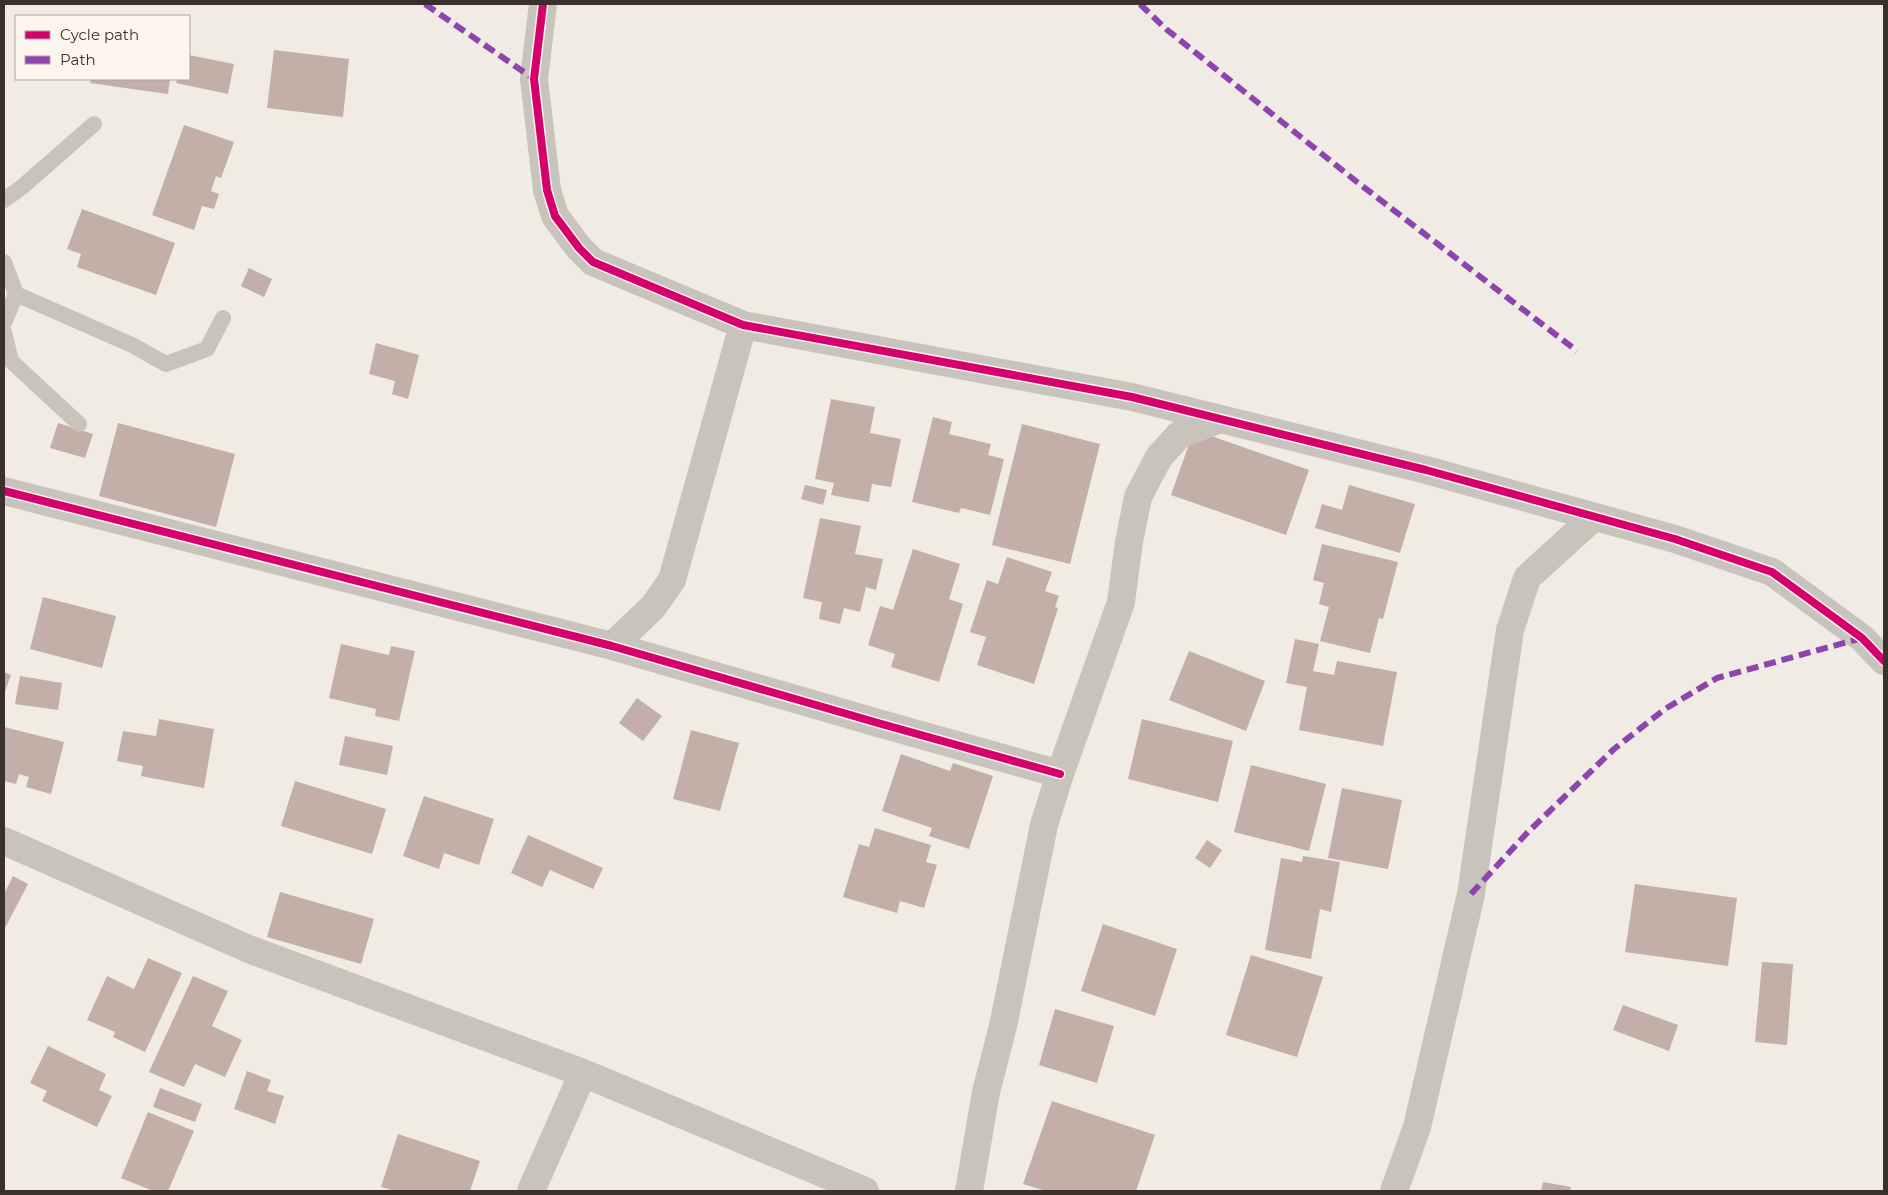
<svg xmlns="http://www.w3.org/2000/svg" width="1888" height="1195" font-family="Montserrat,sans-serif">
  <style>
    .building { fill: #c3afa7 }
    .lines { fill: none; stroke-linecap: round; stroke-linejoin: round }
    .lane { stroke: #c9c3be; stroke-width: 16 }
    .street { stroke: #c9c3be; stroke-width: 28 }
    .quiet { stroke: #8e44ad; stroke-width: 6; stroke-dasharray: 12 6; stroke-linecap: butt }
    .cycleway-casing { stroke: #fbf5ee; stroke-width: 11 }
    .cycleway { stroke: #d6006c; stroke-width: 8 }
  </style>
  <rect width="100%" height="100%" fill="#f0ebe5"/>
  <path class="building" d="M274,50L349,59L343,117L267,108Z
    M189,55L234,64L228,94L176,83L177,79H189Z
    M91,79H170L168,94L90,83Z
    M184,125L234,142L221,178L216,176L211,191L219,194L214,209L202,206L194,230L152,215Z
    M82,209L175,243L156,295L77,267L81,254L67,249Z
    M249,268L272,279L264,297L241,286Z
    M376,343L419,355L408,399L392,394L395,381L369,374Z
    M831,399L875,407L870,433L901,439L891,487L872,484L869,502L831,495L834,483L815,479Z
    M933,417L952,422L949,434L991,444L988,455L1004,459L990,515L961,508L959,513L912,502Z
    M58,423L93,434L85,458L50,448Z
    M118,423L235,454L216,527L99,496Z
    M1022,424L1100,444L1070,564L992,545Z
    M1194,430L1309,470L1286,535L1171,495Z
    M805,485L827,490L823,505L801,499Z
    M1349,485L1415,504L1400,553L1315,528L1322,504L1342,510Z
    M820,518L861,526L855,554L883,559L876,590L866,587L860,612L844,608L840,624L819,619L822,602L803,598Z
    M1322,544L1398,562L1383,619L1379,618L1370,653L1320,641L1329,607L1319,604L1324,583L1313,580Z
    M913,549L960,564L949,599L963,604L939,682L891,667L895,654L868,645L880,606L893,610Z
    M1007,557L1052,572L1045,591L1059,596L1055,607L1058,608L1034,684L977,665L986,637L970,632L987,580L998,584Z
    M43,597L116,616L102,668L30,649Z
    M1295,639L1319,644L1313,671L1334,675L1337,661L1397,672L1383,746L1299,730L1307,687L1286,683Z
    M341,644L389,655L391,646L415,651L399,721L375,716L376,709L329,698Z
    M1189,651L1265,681L1246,731L1169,700Z
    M4,672L11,675L4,694Z
    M20,676L62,683L58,710L15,704Z
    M637,698L662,716L643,741L619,723Z
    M159,719L214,729L204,788L141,776L143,766L117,761L123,731L156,736Z
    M1142,719L1233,741L1218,802L1128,779Z
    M4,727L64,742L51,794L26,787L29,777L19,774L16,784L4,781Z
    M691,730L739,743L720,811L673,799Z
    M345,736L393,746L387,775L339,765Z
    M901,754L950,771L953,763L993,776L969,849L929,836L932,828L882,811Z
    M1251,765L1326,784L1309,851L1234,832Z
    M295,781L386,809L372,854L281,826Z
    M1342,788L1402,800L1388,869L1328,858Z
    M424,796L494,819L479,865L444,853L439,869L403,856Z
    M875,828L931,845L926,862L937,865L924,908L900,901L897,913L843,897L859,844L869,847Z
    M528,835L603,868L593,889L550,870L542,887L511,873Z
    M1207,840L1222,850L1210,868L1195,858Z
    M1303,856L1340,862L1331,912L1320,909L1311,959L1265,950L1281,858L1302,862Z
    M13,876L28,884L4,930V894Z
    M1635,884L1737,898L1728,966L1625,952Z
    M280,892L374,919L361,964L267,937Z
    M1103,924L1177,949L1155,1016L1081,991Z
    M1251,955L1323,977L1297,1057L1226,1035Z
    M148,958L182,973L145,1052L113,1037L115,1032L87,1020L107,976L134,989Z
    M1762,962L1793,964L1787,1045L1755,1042Z
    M193,976L228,991L212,1026L242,1040L225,1077L195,1064L184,1087L149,1072Z
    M1623,1005L1678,1025L1669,1051L1613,1030Z
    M1055,1009L1114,1026L1097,1083L1039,1065Z
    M48,1046L106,1074L99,1090L112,1096L97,1127L42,1101L47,1091L30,1083Z
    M247,1071L271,1080L267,1091L284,1096L275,1124L234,1109Z
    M160,1088L202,1104L195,1122L153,1107Z
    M1052,1101L1155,1135L1136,1191H1046L1023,1184Z
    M148,1112L194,1131L168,1191H153L121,1178Z
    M398,1134L480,1161L470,1191H395L381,1187Z
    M1543,1182L1571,1187L1570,1191H1541Z"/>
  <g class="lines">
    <path class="lane" d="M4,200L22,187L94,124
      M4,262L16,294L4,323
      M16,294L132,345L166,364L207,349L223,318
      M4,332L11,361L79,424"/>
    <path class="street" d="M543,4L534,79L547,190L555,216L579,248L593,262L743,325L1132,397L1426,470L1675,539L1772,572L1862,638L1884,661
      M4,491L612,646L878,723L1060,774
      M612,646L653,607L672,580L743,325
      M4,841L251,950L583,1073L865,1191
      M531,1191L583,1073
      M969,1191L986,1092L1003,1026L1044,825L1060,774L1121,602L1129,542L1138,497L1159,457L1179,435L1220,419
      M1394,1191L1417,1127L1471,894L1510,630L1527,578L1594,517"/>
    <path class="quiet" d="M425,4L534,79
      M1140,4L1166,29L1357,182L1577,351
      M1471,894L1527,833L1614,749L1665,709L1717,678L1862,638"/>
    <defs>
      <path id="cycleway" d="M543,4L534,79L547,190L555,216L579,248L593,262L743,325L1132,397L1426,470L1675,539L1772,572L1862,638L1884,661
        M4,491L612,646L878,723L1060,774"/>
    </defs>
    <use href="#cycleway" class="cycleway-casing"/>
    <use href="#cycleway" class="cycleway"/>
  </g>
  <rect width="1888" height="1195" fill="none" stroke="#3b302b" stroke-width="10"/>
  <rect x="15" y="15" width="175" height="65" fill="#fbf5ee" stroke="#aea6a0"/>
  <rect x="25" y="31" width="25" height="8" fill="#d6006c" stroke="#aea6a0"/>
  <text x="60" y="40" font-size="15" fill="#3b302b">Cycle path</text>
  <rect x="25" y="56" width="25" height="8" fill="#8e44ad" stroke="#aea6a0"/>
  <text x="60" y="65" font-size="15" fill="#3b302b">Path</text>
</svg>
